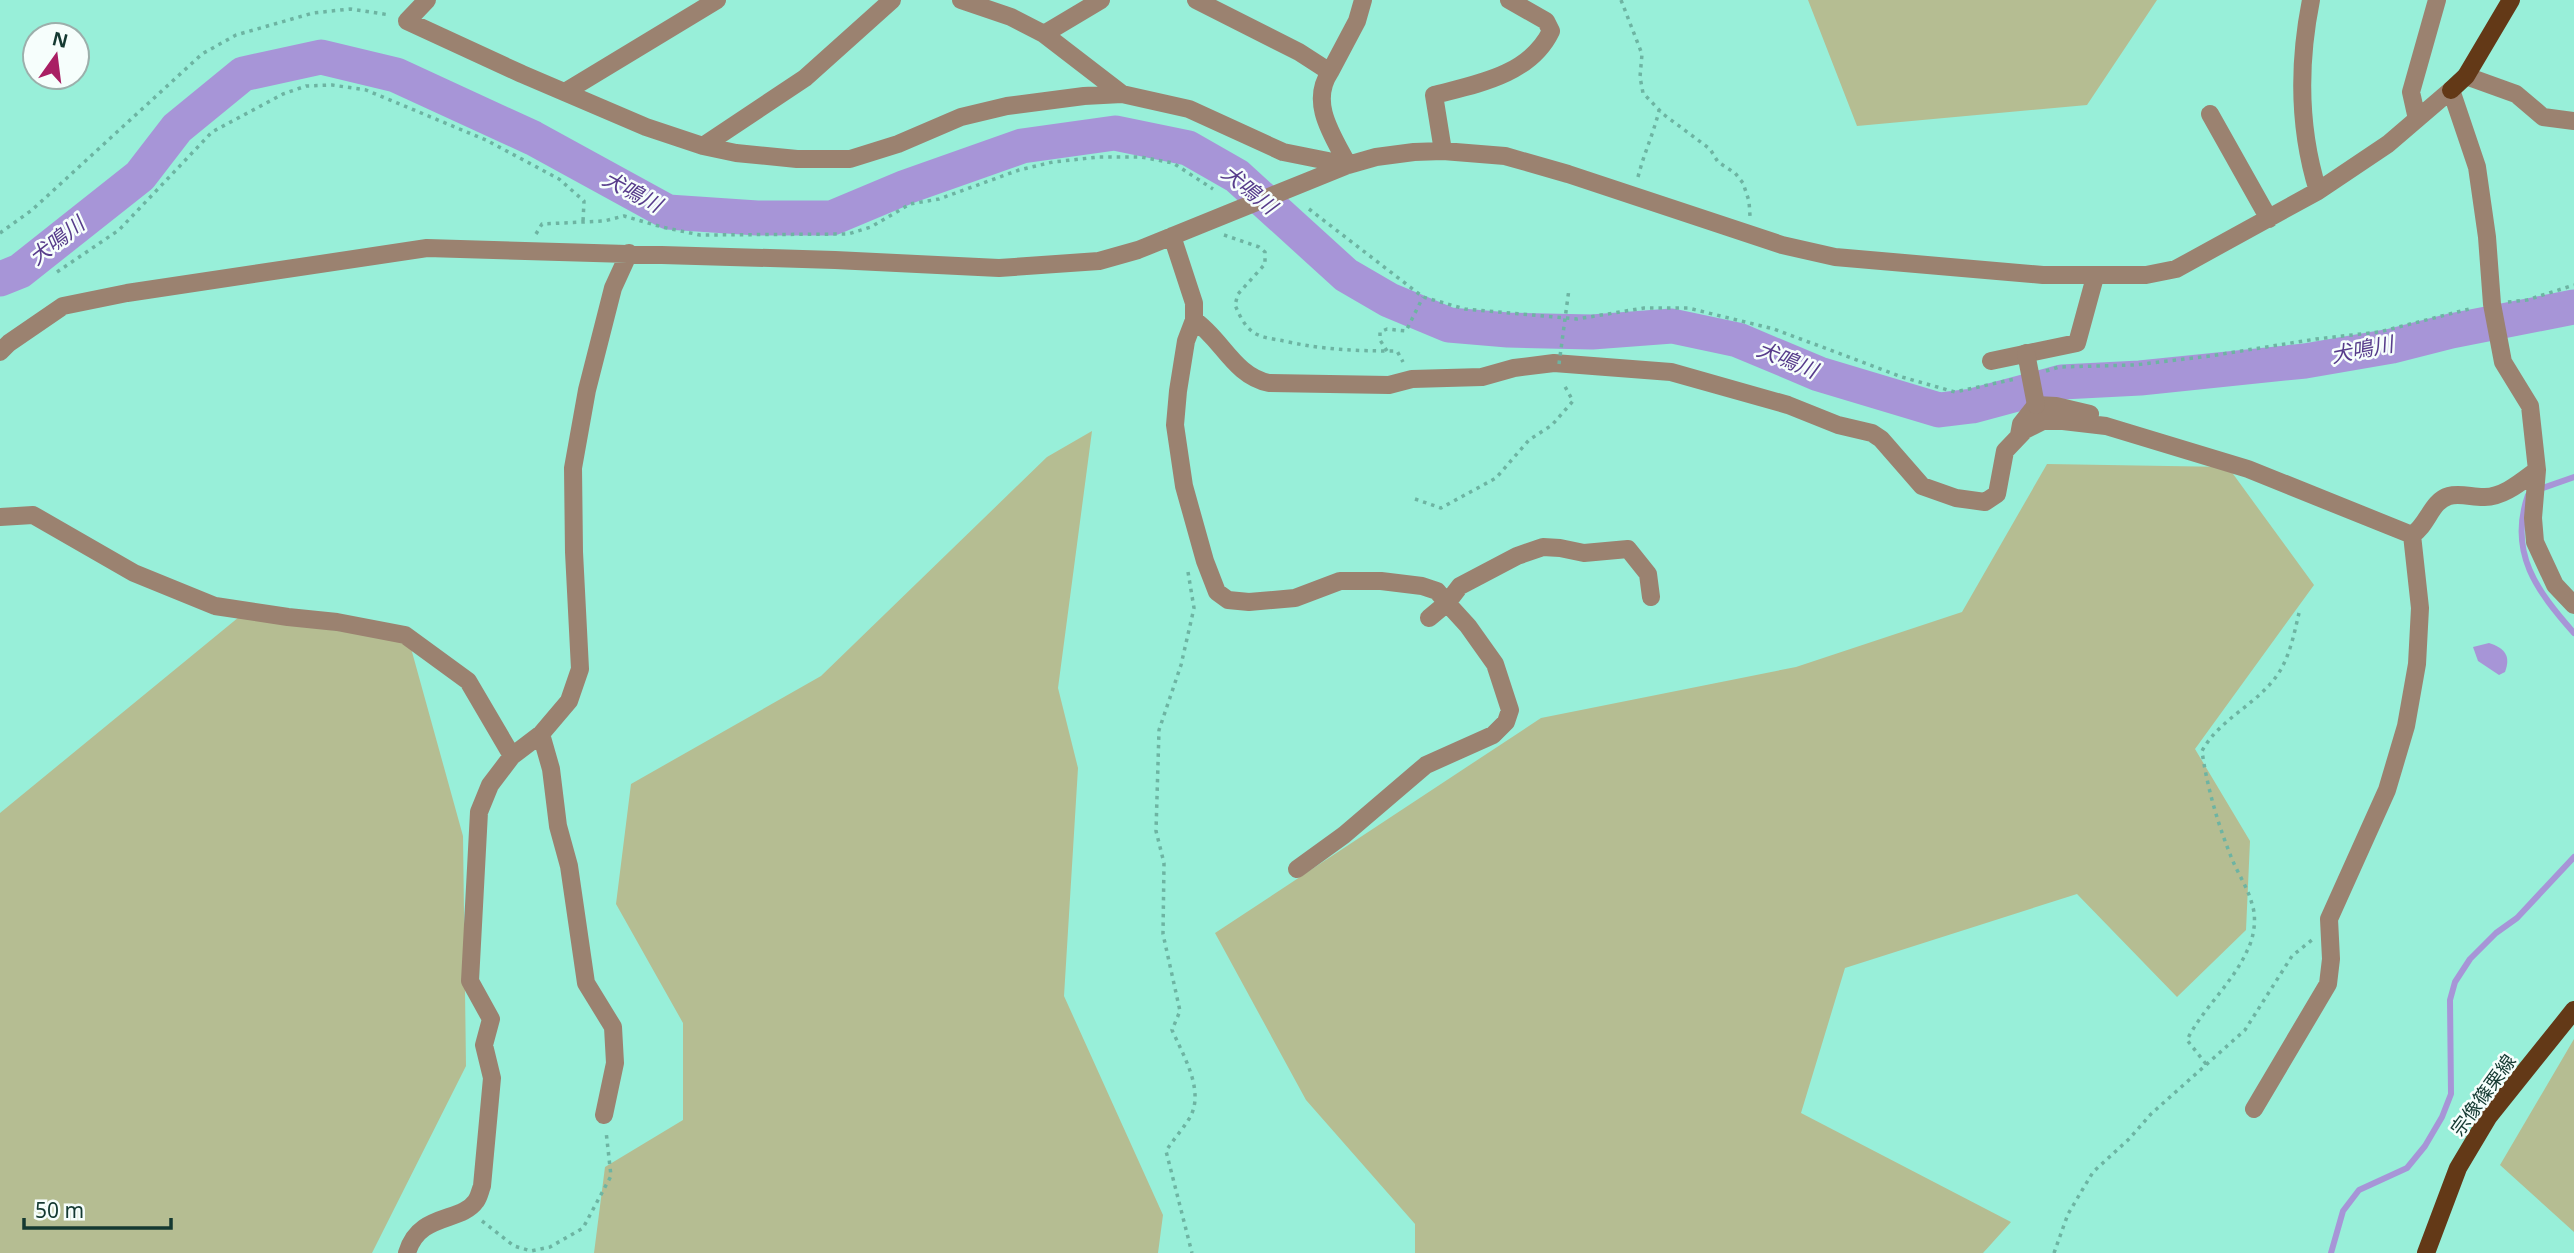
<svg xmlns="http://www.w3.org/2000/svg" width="2574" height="1253" font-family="'Noto Sans','Noto Sans JP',sans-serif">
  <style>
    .green { fill: #b5bd92 }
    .water { fill: #a795d7 }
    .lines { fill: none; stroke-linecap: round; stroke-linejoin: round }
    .stream { stroke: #a795d7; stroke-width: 6 }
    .river { stroke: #a795d7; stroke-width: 35 }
    .path { stroke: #6db4a2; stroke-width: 3.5; stroke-dasharray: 3.5 5; stroke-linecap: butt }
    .minor { stroke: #9b8270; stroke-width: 18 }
    .major { stroke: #633917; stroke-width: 18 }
    .path-bridge { stroke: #6db4a2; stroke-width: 3.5; stroke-dasharray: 3.5 5; stroke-linecap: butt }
    .minor-bridge { stroke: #9b8270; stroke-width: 18 }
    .labels { text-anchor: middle; stroke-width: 5; stroke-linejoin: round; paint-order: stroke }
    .street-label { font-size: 19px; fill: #143931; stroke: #f6fefc }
    .water-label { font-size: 21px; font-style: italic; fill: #573c8b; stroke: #f6fefc }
  </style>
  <rect width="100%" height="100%" fill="#98efd9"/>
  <path class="green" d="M1808,0H2157L2087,105L1857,126Z
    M1092,431L1058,688L1078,768L1064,996L1163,1215L1158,1253H594L605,1167L683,1120V1023L616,904L631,784L821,676L1047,457Z
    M2047,464L2228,467L2314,585L2195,749L2250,841L2246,930L2177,997L2077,894L1845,968L1801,1113L2011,1222L1983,1253H1415V1224L1306,1100L1215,933L1541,718L1796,667L1962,612Z
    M239,617L409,641L463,836L466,1066L372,1253H0V813Z
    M2574,1039V1232L2500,1165Z"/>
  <path class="water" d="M2489,643C2505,648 2511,656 2505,672L2499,675L2478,661L2473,647Z"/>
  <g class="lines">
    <path class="stream" d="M2537,490L2574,477
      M2528,495C2508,553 2537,591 2574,633
      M2331,1253L2343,1211L2359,1190L2407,1168L2425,1146L2442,1117L2451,1094L2450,1000L2455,982L2470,959L2496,933L2517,918L2574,857"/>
    <path class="river" d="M0,279L20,271L140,176L177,128L243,74L321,57L396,75L533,138L668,212L757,218H832L906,187L1022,146L1115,133L1188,148L1237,176L1346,275L1389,300L1449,325L1508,330L1592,332L1672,326L1738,340L1819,374L1939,410L1972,406L2062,382L2140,378L2305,361L2392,346L2451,331L2574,307"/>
    <path class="path" d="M1621,0L1642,54L1640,77L1643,93L1663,114L1710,149L1718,162L1735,173L1743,183L1749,201L1750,216
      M1638,177C1644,153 1653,135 1659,111
      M1309,209L1423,297L1465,309L1577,319L1644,308H1688L1774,329L1902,377L1955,392L2015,379
      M0,233L32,210L202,54L236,35L313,13L350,9L390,15
      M536,234L542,224L604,221L624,216L662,227L700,235L848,234L871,227L910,204L939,199L1019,170L1053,162L1099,157H1141L1173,163L1213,189
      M1224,235L1259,247L1265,252V264L1238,294L1235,305C1239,314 1244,326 1253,332C1261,338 1274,339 1284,341C1324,350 1356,351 1397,351L1403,362
      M57,272L119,230L212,132L283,94L306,86L332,85L366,90L486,140L559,179L584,201L583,222
      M2508,302L2527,300L2574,285
      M1387,351L1380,340V332L1387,329L1406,331L1423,297
      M2046,371L2059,367L2135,365L2210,356L2316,339L2379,332L2473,308
      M1415,499L1441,508L1496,478L1529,440L1552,425L1573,401L1563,383
      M1188,572L1194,608L1181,665L1159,730L1156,831L1164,863L1163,934L1180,1011L1172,1030C1183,1055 1206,1092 1189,1119C1182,1130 1173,1140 1166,1151L1192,1253
      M2206,1064L2187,1040C2203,1008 2232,984 2247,951C2254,938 2257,918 2252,904C2248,888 2238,874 2232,859C2218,825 2207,787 2202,751C2220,718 2257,705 2278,674C2290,656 2294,634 2299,613
      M482,1221L514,1246L531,1251L550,1247L583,1228L611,1176L606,1131
      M2054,1253L2068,1214L2093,1172L2129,1139L2151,1114L2245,1030L2292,956L2313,939"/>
    <path class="minor" d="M427,0L407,21L522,74L646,127L703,146L736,153L797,159H850L898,144L961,117L1007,106L1084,96L1122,94L1189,109L1283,152L1348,165
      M961,0L1011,17L1044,34L1122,94
      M1196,0L1299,52L1330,72C1309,103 1333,136 1348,165
      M2311,0C2298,65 2298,127 2318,191
      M1044,34L1101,0
      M1330,72L1357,21L1363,0
      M2466,76L2516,94L2543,117L2574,121
      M565,92L717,0
      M2210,114L2269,219
      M2417,119L2411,92L2437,0
      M703,146L805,78L892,0
      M1443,151L1434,95C1477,84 1530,75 1551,31L1546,21L1509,0
      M1172,236L1194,303V320L1186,341L1178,391L1175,425L1184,486L1205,561L1217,592L1228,600L1249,602L1295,598L1340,581H1381L1422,586L1437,591L1447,603L1429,618
      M1194,320C1222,339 1234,376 1269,383L1389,385L1412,379L1482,377L1514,368L1554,363L1671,372L1788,405L1838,425L1872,433L1881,439L1922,486L1956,498L1985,502L1997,494L2005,451L2025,430L2043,421H2063L2106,426L2248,469L2412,535
      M0,352L9,343L63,306L127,293L427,248L835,260L999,268L1099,261L1138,250L1348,165L1376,157L1414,152L1443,151L1505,156L1568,174L1782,245L1835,257L2043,275H2146L2176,269L2318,191L2388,144L2451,90L2477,167L2487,237L2492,304L2503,362L2530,406L2537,470L2533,518L2535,542L2555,585L2574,605
      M1991,361L2077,343L2095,277
      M2019,435L2021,424L2036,405L2056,406L2090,414
      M0,517L33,515L134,573L215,606L288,617L337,622L405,635L468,681L512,756
      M2412,535C2428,525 2431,501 2449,496C2459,493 2472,497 2483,497C2503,498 2522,481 2537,470
      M541,734L551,769L558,826L569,866L586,983L613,1027L615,1063L604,1115
      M1297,869L1344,835L1426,765L1493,735L1506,722L1510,710L1495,664L1468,626L1447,603L1460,586L1517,556L1543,547L1560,548L1584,553L1628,549L1648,574L1651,597
      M2254,1109L2328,984L2331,959L2329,919L2387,790L2406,726L2417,664L2420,608L2412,535
      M407,1253C419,1212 461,1223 476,1201C479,1197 480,1191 482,1186L492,1078L484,1045L491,1019L470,981L479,812L490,785L512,756L541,734L569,701L580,669L574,552L573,468L587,390L613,288L629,253"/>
    <path class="major" d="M2451,90L2466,76L2511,0
      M2426,1253L2458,1168L2489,1116L2574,1010"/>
    <path class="path-bridge" d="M1559,364L1569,289"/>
    <path class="minor-bridge" d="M2026,353L2036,405"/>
  </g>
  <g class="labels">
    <g class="street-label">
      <text transform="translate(2483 1095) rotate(-54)" y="7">宗像篠栗線</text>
    </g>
    <g class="water-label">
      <text transform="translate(1249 190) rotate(39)" y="7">犬鳴川</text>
      <text transform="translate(632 192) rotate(28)" y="7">犬鳴川</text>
      <text transform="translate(57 241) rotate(-38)" y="7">犬鳴川</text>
      <text transform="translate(2362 350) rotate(-11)" y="7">犬鳴川</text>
      <text transform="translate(1787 360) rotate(22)" y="7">犬鳴川</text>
    </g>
  </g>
  <g transform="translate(56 56) rotate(14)"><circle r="33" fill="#f6fefc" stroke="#9cafab" stroke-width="2"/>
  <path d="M0-5L12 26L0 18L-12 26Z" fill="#a91f64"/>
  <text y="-10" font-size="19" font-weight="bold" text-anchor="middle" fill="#143931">N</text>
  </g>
  <path d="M24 1218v10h147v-10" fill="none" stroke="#143931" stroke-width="3.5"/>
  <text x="35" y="1218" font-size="21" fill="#143931" stroke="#f6fefc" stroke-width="5" paint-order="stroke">50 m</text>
</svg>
